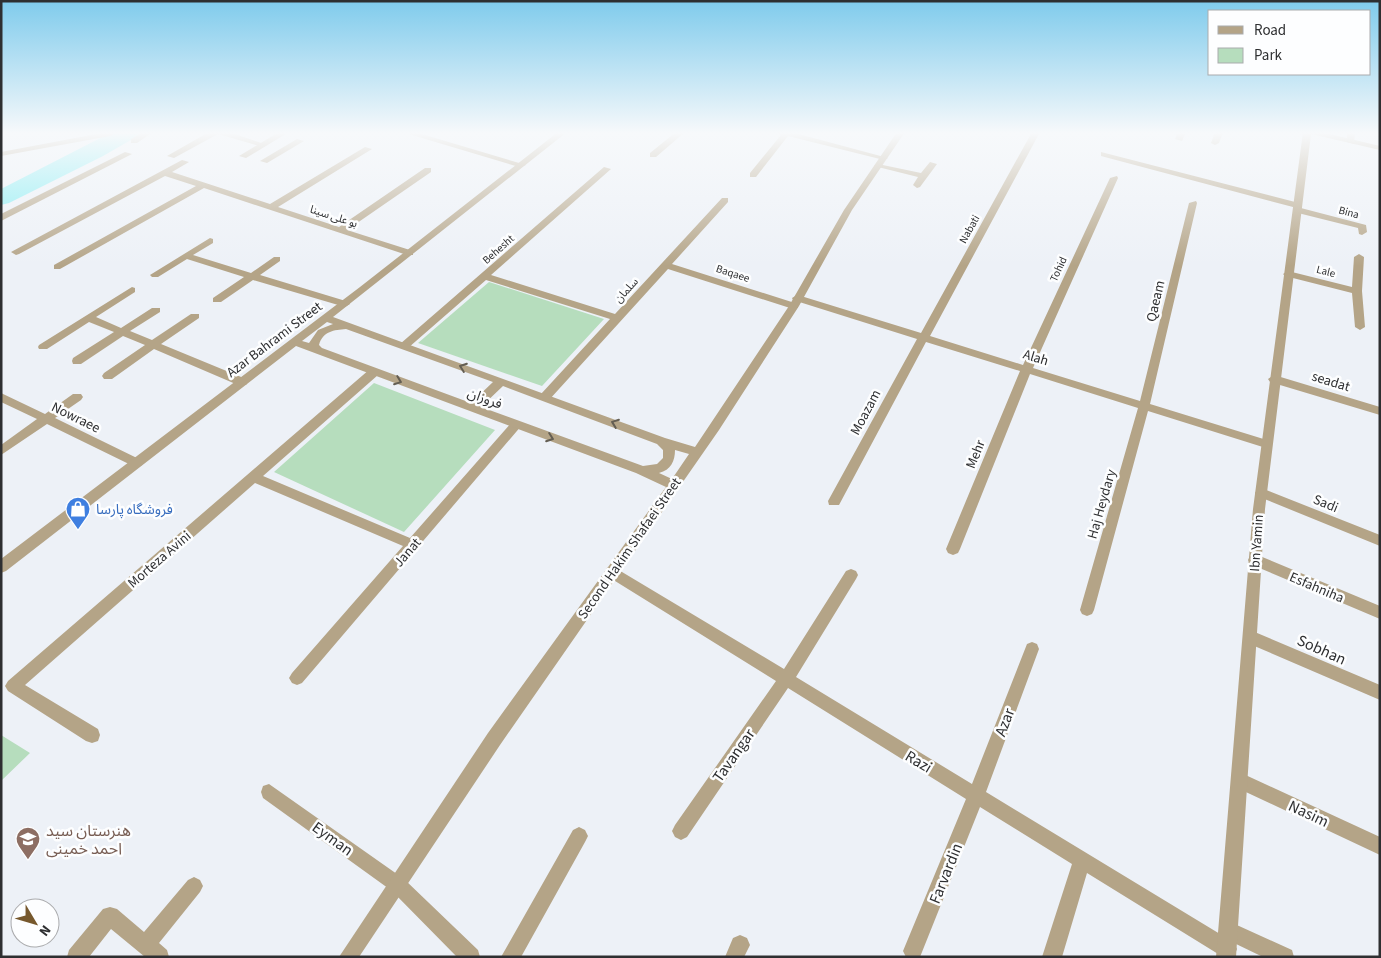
<svg xmlns="http://www.w3.org/2000/svg" width="1381" height="958" font-family="'Source Sans 3','Noto Sans Arabic',sans-serif">
  <style>
    .green { fill: #b6ddbd }
    .lines { fill: none; stroke-linecap: round; stroke-linejoin: round }
    .river { fill: #82edf3; fill-rule: evenodd }
    .minor { fill: #b4a487; fill-rule: evenodd }
    .tertiary { fill: #b4a487; fill-rule: evenodd }
    .oneway { stroke: #645e53 }
    .labels { text-anchor: middle; stroke-width: 5; stroke-linejoin: round; paint-order: stroke }
    .far-street-label { font-size: 11px; fill: #2e2f31; stroke: #fdfeff }
    .street-label { font-size: 14px; fill: #2e2f31; stroke: #fdfeff }
    .shop-label { font-size: 14px; fill: #366cbe; stroke: #fdfeff; text-anchor: start }
    .near-street-label { font-size: 16px; fill: #2e2f31; stroke: #fdfeff }
    .near-education-label { font-size: 16px; fill: #785e54; stroke: #fdfeff; text-anchor: start }
  </style>
  <rect width="100%" height="100%" fill="#edf1f7"/>
  <path class="green" d="M489,282L604,319L542,386L418,343Z
    M374,383L495,430L404,532L274,472Z
    M1,735L30,753L1,781Z"/>
  <g class="lines">
    <path class="river" d="M112,132H139L136,137L103,156L9,203L1,205V189Z"/>
    <path class="minor" d="M107,132L114,134L110,136L1,156V152Z
      M143,132H153L137,143H131V139Z
      M209,132H229L267,145L263,147L218,134L174,158L167,156Z
      M402,132H415L526,165L519,167Z
      M676,132H685L656,157H650V153Z
      M775,132H791L888,158L884,160L788,136L756,177H750V173L781,135Z
      M1032,132H1040L930,336L1023,365L1110,178L1117,176L1118,178L1033,368L1140,401L1189,203L1196,201L1197,203L1150,404L1270,441L1272,444L1266,448L1148,411L1094,610L1092,614L1087,616L1082,614L1080,610L1138,408L1030,374L960,549L958,553L953,555L948,553L946,549L1020,371L926,342L839,505H829L828,501L917,339L793,300L792,298L797,295L801,296L921,333Z
      M1178,132H1186L1182,141L1175,139Z
      M1215,132H1223L1219,143L1215,145L1211,143Z
      M1347,132H1355L1354,144L1347,142Z
      M297,139L304,141L267,163L260,161Z
      M365,147L372,149L278,207L339,227L425,168H431V172L347,230L413,251V255H407L204,188L60,269H54V265L196,186L165,176L19,254L16,255L11,252L182,160L189,162L172,172L270,204Z
      M125,152L132,154L1,221V214Z
      M1101,152L1299,203L1300,205L1293,207L1101,156Z
      M930,162L937,164L920,187L917,188L913,185L918,177L874,166L878,164L921,173Z
      M604,167L611,169L491,275L615,314L722,198H728V202L672,264L798,304V308H790L668,269L549,400H541L539,397L541,394L610,319L486,280L408,348H400L399,346L400,344Z
      M1297,207L1366,225L1367,232L1362,235L1359,234L1358,228L1294,212V208Z
      M210,238L213,239V243L193,255L251,273L274,257H280V261L260,275L349,302L350,304L345,307L253,280L221,302H213V298L244,277L187,259L158,277H152L150,275Z
      M1359,254L1364,257L1362,291L1365,327L1360,330L1355,327L1352,293L1285,276L1283,274L1288,271L1352,287L1354,257Z
      M132,287L135,288V292L96,317L121,328L152,308H160V312L130,331L152,340L191,314H199V318L161,344L246,379L248,382L246,385H238L154,349L112,379H104L102,376L104,373L145,345L123,336L81,364H73L72,361L73,358L114,332L89,322L47,349H39L38,347L39,345Z
      M374,368L380,372L378,375L263,476L410,538L512,422L516,421L522,425L302,683L297,685L292,683L289,678L292,673L403,546L255,483L25,685L98,729L100,735L98,741L92,743L86,741L8,691L5,686L8,681L370,369Z
      M1274,375L1380,407V415L1270,382L1268,379Z
      M1,393L45,414L73,394H81L83,397L81,400L55,418L141,460L143,463L141,466H133L47,424L1,455V445L37,419L1,402Z
      M1261,488L1380,535V546L1257,496L1255,493L1257,490Z
      M1255,554L1380,606V619L1250,564L1248,560L1250,556Z
      M612,566L784,669L846,571L851,569L856,571L858,575L856,579L796,677L972,784L1027,644L1032,642L1037,644L1039,649L986,792L1220,934L1219,930L1221,923L1228,921L1292,950L1294,957H1263L1234,943L1237,949L1234,956L1223,957L1087,873L1062,957H1042L1072,864L980,807L920,957H906L903,951L966,799L788,688L687,837L681,840L675,837L672,831L675,825L776,681L607,576L605,572L607,568Z
      M1250,630L1380,685V700L1245,642L1243,637L1245,632Z
      M1239,772L1380,837V855L1233,786L1231,780L1233,774Z
      M269,784L404,879L478,950L480,957H457L392,891L263,798L261,792L263,786Z
      M579,827L585,830L588,836L585,842L521,957H501L573,830Z
      M194,877L200,880L203,886L200,892L159,943L167,950L169,957H145L111,929L89,957H67L69,950L103,909L110,907L117,909L144,932L188,880Z
      M740,935L747,938L750,945L744,957H725L733,938Z"/>
    <path class="tertiary" d="M279,132H289L246,158L239,156Z
      M558,132H567L333,317L665,438L695,447L789,306L844,210L897,132H905L852,210L799,306L719,430L500,745L359,957H339L488,733L666,487L636,473L296,346L6,571L1,573V559L360,287ZM327,322L333,324L318,330L309,343L302,341ZM346,329L493,382L471,403L322,348L319,345C323,331 334,330 346,329ZM503,386L657,444L663,450V458L657,464L643,466L481,407ZM675,450L689,454L672,479L659,473C671,470 675,461 675,450Z
      M1303,132H1321L1380,146V150L1311,134L1265,509L1236,957H1216L1253,509Z"/>
  </g>
  <defs><path id="oneway-chevron" d="M-2-3.5L2.5 0L-2 3.5" fill="none" stroke-width="1.6" stroke-linecap="round" stroke-linejoin="round" transform="scale(1.25)"/></defs>
  <g class="oneway">
    <use href="#oneway-chevron" transform="translate(463 367) rotate(-160)"/>
    <use href="#oneway-chevron" transform="translate(398 381) rotate(21)"/>
    <use href="#oneway-chevron" transform="translate(615 423) rotate(-159)"/>
    <use href="#oneway-chevron" transform="translate(550 438) rotate(20)"/>
  </g>
  <linearGradient id="sky" x2="0" y2="1"><stop stop-color="#7fcbec"/><stop offset="0.5" stop-color="#f7f9fb"/><stop offset="1" stop-color="#f7f9fb" stop-opacity="0"/></linearGradient>
  <rect width="1381" height="266" fill="url(#sky)"/>
  <defs>
    <symbol id="shop-pin" viewBox="-11 -11 22 30"><path d="M0 17L-7.5 6A9.5 9.5 0 1 1 7.5 6Z" fill="#3f7fe0" stroke="#fdfeff"/><path d="M-5-2.5h2.3a2.7 3.5 0 0 1 5.4 0H5L5.5 6h-11ZM-1.5-2.5h3a1.5 2.3 0 0 0-3 0Z" fill="#fff"/></symbol>
    <symbol id="school-pin" viewBox="-11 -11 22 30"><path d="M0 17L-7.5 6A9.5 9.5 0 1 1 7.5 6Z" fill="#8d6e63" stroke="#fdfeff"/><path d="M0-5L7-2L0 1L-7-2ZM-4 1L0 2.5L4 1V4Q0 6-4 4Z" fill="#fff"/></symbol>
  </defs>
  <g fill-rule="evenodd">
    <use href="#shop-pin" x="64" y="495" width="28" height="38"/>
    <use href="#school-pin" x="14" y="825" width="28" height="38"/>
  </g>
  <g class="labels">
    <g class="far-street-label">
      <text transform="translate(1349 212) rotate(15)" y="4">Bina</text>
      <text transform="translate(334 216) rotate(18)" y="4">بو علی سینا</text>
      <text transform="translate(969 229) rotate(-61)" y="4">Nabati</text>
      <text transform="translate(498 249) rotate(-41)" y="4">Behesht</text>
      <text transform="translate(1058 269) rotate(-65)" y="4">Tohid</text>
      <text transform="translate(1326 271) rotate(14)" y="4">Lale</text>
      <text transform="translate(733 273) rotate(18)" y="4">Baqaee</text>
      <text transform="translate(626 290) rotate(-48)" y="4">سلمان</text>
    </g>
    <g class="street-label">
      <text transform="translate(1155 301) rotate(-77)" y="5">Qaeam</text>
      <text transform="translate(274 339) rotate(-37)" y="5">Azar Bahrami Street</text>
      <text transform="translate(1036 357) rotate(17)" y="5">Alah</text>
      <text transform="translate(1331 381) rotate(17)" y="5">seadat</text>
      <text transform="translate(485 398) rotate(21)" y="5">فروزان</text>
      <text transform="translate(865 412) rotate(-62)" y="5">Moazam</text>
      <text transform="translate(76 417) rotate(26)" y="5">Nowraee</text>
      <text transform="translate(975 454) rotate(-68)" y="5">Mehr</text>
      <text transform="translate(1326 503) rotate(22)" y="5">Sadi</text>
      <text transform="translate(1101 504) rotate(-74)" y="5">Haj Heydary</text>
      <text transform="translate(1256 543) rotate(-86)" y="5">Ibn Yamin</text>
      <text transform="translate(629 548) rotate(-55)" y="5">Second Hakim Shafaei Street</text>
      <text transform="translate(407 552) rotate(-49)" y="5">Janat</text>
      <text transform="translate(159 559) rotate(-41)" y="5">Morteza Avini</text>
      <text transform="translate(1317 587) rotate(23)" y="5">Esfahniha</text>
    </g>
    <g class="shop-label">
      <text x="96" y="514">فروشگاه پارسا</text>
    </g>
    <g class="near-street-label">
      <text transform="translate(1322 649) rotate(24)" y="6">Sobhan</text>
      <text transform="translate(1004 722) rotate(-69)" y="6">Azar</text>
      <text transform="translate(733 755) rotate(-55)" y="6">Tavangar</text>
      <text transform="translate(919 761) rotate(31)" y="6">Razi</text>
      <text transform="translate(1309 813) rotate(25)" y="6">Nasim</text>
      <text transform="translate(333 838) rotate(36)" y="6">Eyman</text>
      <text transform="translate(945 873) rotate(-68)" y="6">Farvardin</text>
    </g>
    <g class="near-education-label">
      <text x="46" y="836">هنرستان سید<tspan x="46" dy="18">احمد خمینی</tspan></text>
    </g>
  </g>
  <rect width="1381" height="958" fill="none" stroke="#2e2f31" stroke-width="5"/>
  <rect x="1208" y="10" width="162" height="65" fill="#fdfeff" stroke="#aaabad"/>
  <rect x="1218" y="26" width="25" height="8" fill="#b4a487" stroke="#aaabad"/>
  <text x="1254" y="35" font-size="15" fill="#2e2f31">Road</text>
  <rect x="1218" y="48" width="25" height="15" fill="#b6ddbd" stroke="#aaabad"/>
  <text x="1254" y="60" font-size="15" fill="#2e2f31">Park</text>
  <g transform="translate(35 923) rotate(128)"><circle r="24" fill="#fdfeff" stroke="#aaabad"/>
  <path d="M0-4L9 19L0 12L-9 19Z" fill="#76582d"/>
  <text y="-8" font-size="14" font-weight="bold" text-anchor="middle" fill="#2e2f31">N</text>
  </g>
</svg>
